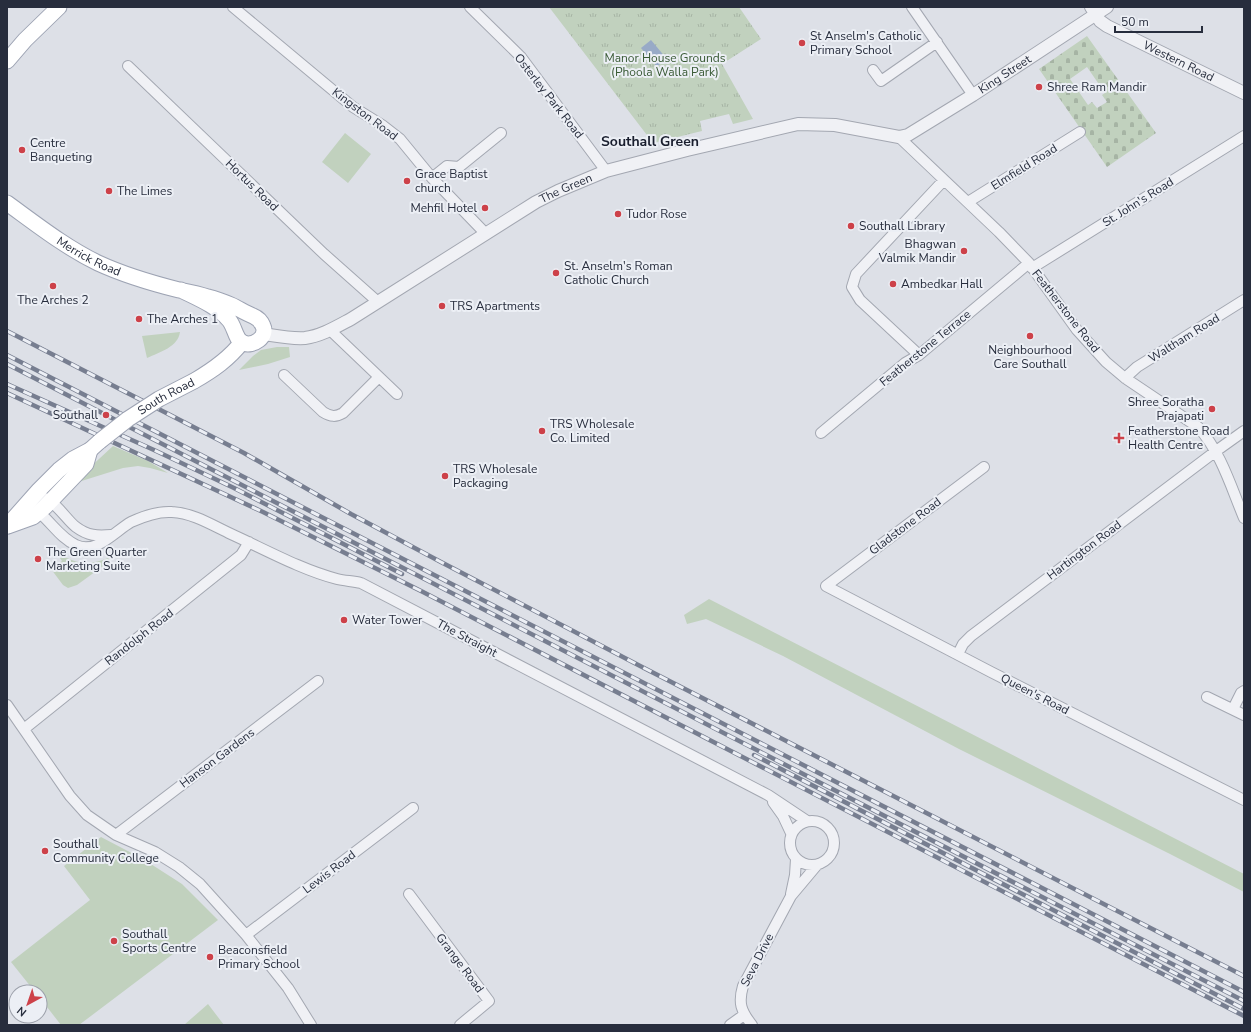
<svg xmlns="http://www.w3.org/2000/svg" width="1251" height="1032" font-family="'Nunito Sans',sans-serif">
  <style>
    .green { fill: #c1d1be }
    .cemetery { fill: url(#cemetery-stones); fill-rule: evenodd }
    .park { fill: url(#park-tufts) }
    .water { fill: #98aac7 }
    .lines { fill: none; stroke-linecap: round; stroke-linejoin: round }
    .minor-casing { stroke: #a3a7b1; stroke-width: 12 }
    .tertiary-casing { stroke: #a3a7b1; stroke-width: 14 }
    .primary-casing { stroke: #9da3b3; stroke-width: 17 }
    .minor { stroke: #f0f1f5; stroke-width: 10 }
    .tertiary { stroke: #f0f1f5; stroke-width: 12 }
    .primary { stroke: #fff; stroke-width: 15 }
    .rail-casing { stroke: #777e90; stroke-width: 4.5 }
    .rail { stroke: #eceff5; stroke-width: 3; stroke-dasharray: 9; stroke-linecap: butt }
    .primary-bridge-casing { stroke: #9da3b3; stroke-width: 17; stroke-linecap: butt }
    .primary-bridge { stroke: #fff; stroke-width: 15 }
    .poi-dot { fill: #cd4149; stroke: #eceff5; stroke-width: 1.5 }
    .labels { text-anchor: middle; stroke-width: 4; stroke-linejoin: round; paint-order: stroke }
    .poi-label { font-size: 12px; fill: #272d3d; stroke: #eceff5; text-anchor: start }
    .park-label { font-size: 12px; fill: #385934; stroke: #eceff5 }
    .street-label { font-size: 12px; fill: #272d3d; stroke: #eceff5 }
    .quarter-label { font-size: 14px; font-weight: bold; fill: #191e2e; stroke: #eceff5 }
  </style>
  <defs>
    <pattern id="cemetery-stones" width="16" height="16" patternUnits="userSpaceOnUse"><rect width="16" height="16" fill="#c1d1be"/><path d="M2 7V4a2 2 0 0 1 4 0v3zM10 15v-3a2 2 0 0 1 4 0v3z" fill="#a6b4a4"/></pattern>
    <pattern id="park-tufts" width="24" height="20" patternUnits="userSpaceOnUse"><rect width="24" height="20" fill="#c1d1be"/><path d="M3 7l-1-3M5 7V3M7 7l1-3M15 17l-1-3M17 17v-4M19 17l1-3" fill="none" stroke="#a6b4a4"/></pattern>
  </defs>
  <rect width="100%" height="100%" fill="#dde0e7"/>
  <path class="green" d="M345,133L371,154L348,183L322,162Z
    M180,332C178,347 160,352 147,358L142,336Z
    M277,347H289L290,357L268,364L239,370L253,356L261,350Z
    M113,446L148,461L168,473L150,468L138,466L123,468L72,484Z
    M63,556C80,565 90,565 108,558L110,561L77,585L68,588L63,585L51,569L62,561L60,558Z
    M709,599L1244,874V892L1170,854L959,749L783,656L706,619L687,624L684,615Z
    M101,837L143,859L182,884L218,920L79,1025H61L40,998V992H35L11,962L90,900L64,866Z
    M208,1004L224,1025H184Z"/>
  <path class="cemetery" d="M1087,36L1156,133L1107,167L1039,69ZM1087,67L1105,93L1102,95L1107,102L1097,108L1092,102L1088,105L1070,79Z"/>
  <path class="park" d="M549,7H739L761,39L722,64L753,119L733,124L729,114L700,121L702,131L653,143Z"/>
  <path class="water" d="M651,40L666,58L657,67L641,48Z"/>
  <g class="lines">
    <defs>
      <path id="minor" d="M233,7L353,107L382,125L400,139L432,178L486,234
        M470,7L521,57L606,171
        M912,7L973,95
        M128,66L324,254L378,302
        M873,70L881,81L937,42
        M899,137L999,232L1029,263L1077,330L1106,362L1125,378L1198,427C1221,452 1231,487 1244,518
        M432,178L447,166L459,167L501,133
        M968,202L1080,132
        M1032,268L1244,136
        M330,330L397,394
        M919,355L860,300L852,287L856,274L944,180
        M284,375L323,412C331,417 336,417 343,413L379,377
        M1125,378L1137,367L1244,300
        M821,433L905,363L919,355L1029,263
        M984,467L826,586L991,672L1244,800
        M31,503C33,502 36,499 39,498C51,494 67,521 76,527C88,536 97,536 111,535
        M38,513L42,515C53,525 62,539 76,545C96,555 115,531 131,522C144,516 158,511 172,512C193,513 212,525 231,534C264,549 302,570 337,579C345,581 353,581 361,583L768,795L807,821
        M958,654L963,644L971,636L1216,451L1244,431
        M1207,697L1244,715
        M7,705L70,796L87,815L116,835L155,852L179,867L200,884L246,935L288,988L311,1025
        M1233,709L1241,693L1244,691
        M24,729L241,555L249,542
        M773,802L783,816L791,833
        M790 843a22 22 0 1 1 44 0a22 22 0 1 1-44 0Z
        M116,835L318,681
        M409,894L489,1001L460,1025
        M791,894L795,875L796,859
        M246,935L413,808
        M730,1025L744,1015
        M752,1025C741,1011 738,1003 743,986L791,896L817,865"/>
      <g id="tertiary">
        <path id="s1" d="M1091,7L1100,21L1107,26L1244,93"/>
        <path id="s2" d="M264,334C277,336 291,339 305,338C321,336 336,327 351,319L536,202L558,191L606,171L687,150L798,124L835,125L899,137L908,135L973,95L1107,7"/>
      </g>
      <g id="primary">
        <path d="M7,61L25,40L59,7"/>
        <path id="s3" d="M7,203C36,224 65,247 98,263C124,275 151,283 179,290C189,292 199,294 208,297C216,299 224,302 231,305C238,308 245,313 253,316C258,318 261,321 263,326C268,337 253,347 243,343C235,339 235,327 229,320C217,306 197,298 181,290"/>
        <path d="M194,381C213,370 229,359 242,342"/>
        <path d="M7,526L39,490L59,470L73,459L90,450L100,441"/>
        <path d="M8,526L33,517L45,507L86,464L90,450"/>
      </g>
    </defs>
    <use href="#minor" class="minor-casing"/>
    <use href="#tertiary" class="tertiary-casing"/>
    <use href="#primary" class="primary-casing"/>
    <use href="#minor" class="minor"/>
    <use href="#tertiary" class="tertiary"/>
    <use href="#primary" class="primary"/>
    <defs>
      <path id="rail" d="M7,331L244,453L351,514L439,561L644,668L1244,976
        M7,355L1244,992
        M7,364L1244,1001
        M7,384L154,450L234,488L402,574
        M7,393L263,512L423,592L1244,1016
        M754,755L1244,1009"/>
    </defs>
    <use href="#rail" class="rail-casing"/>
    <use href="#rail" class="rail"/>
    <defs>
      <g id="primary-bridge">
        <path id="s4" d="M100,441L128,419L159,399L194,381"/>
      </g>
    </defs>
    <use href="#primary-bridge" class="primary-bridge-casing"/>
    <use href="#primary-bridge" class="primary-bridge"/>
  </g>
  <g class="poi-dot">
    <circle cx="802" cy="43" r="4"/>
    <circle cx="1039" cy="87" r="4"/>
    <circle cx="22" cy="150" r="4"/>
    <circle cx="407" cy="181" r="4"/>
    <circle cx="109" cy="191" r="4"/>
    <circle cx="485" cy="208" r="4"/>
    <circle cx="618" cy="214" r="4"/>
    <circle cx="851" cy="226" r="4"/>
    <circle cx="964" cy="251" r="4"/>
    <circle cx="556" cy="273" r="4"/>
    <circle cx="893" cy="284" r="4"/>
    <circle cx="53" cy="286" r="4"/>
    <circle cx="442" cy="306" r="4"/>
    <circle cx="139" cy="319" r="4"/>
    <circle cx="1030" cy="336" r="4"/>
    <circle cx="1212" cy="409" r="4"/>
    <circle cx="106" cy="415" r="4"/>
    <circle cx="542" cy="431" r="4"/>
    <path d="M1117 432h4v4h4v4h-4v4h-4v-4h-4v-4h4z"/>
    <circle cx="445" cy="476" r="4"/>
    <circle cx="38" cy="559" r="4"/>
    <circle cx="344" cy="620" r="4"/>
    <circle cx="45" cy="851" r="4"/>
    <circle cx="114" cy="941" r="4"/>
    <circle cx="210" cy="957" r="4"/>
  </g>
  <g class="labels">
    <g class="poi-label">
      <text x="810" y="40">St Anselm's Catholic<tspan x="810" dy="14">Primary School</tspan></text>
      <text x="1047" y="91">Shree Ram Mandir</text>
      <text x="30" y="147">Centre<tspan x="30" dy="14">Banqueting</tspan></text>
      <text x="415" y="178">Grace Baptist<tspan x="415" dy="14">church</tspan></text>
      <text x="117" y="195">The Limes</text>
      <text x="477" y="212" text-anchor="end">Mehfil Hotel</text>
      <text x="626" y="218">Tudor Rose</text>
      <text x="859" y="230">Southall Library</text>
      <text x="956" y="248" text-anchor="end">Bhagwan<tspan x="956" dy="14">Valmik Mandir</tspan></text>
      <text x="564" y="270">St. Anselm's Roman<tspan x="564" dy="14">Catholic Church</tspan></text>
      <text x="901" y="288">Ambedkar Hall</text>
      <text x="53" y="304" text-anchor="middle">The Arches 2</text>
      <text x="450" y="310">TRS Apartments</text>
      <text x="147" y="323">The Arches 1</text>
      <text x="1030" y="354" text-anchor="middle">Neighbourhood<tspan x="1030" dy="14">Care Southall</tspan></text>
      <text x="1204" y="406" text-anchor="end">Shree Soratha<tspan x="1204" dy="14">Prajapati</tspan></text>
      <text x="98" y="419" text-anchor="end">Southall</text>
      <text x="550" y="428">TRS Wholesale<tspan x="550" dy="14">Co. Limited</tspan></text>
      <text x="1128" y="435">Featherstone Road<tspan x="1128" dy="14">Health Centre</tspan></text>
      <text x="453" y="473">TRS Wholesale<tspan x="453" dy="14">Packaging</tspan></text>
      <text x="46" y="556">The Green Quarter<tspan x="46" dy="14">Marketing Suite</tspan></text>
      <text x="352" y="624">Water Tower</text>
      <text x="53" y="848">Southall<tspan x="53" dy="14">Community College</tspan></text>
      <text x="122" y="938">Southall<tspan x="122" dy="14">Sports Centre</tspan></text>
      <text x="218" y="954">Beaconsfield<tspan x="218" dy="14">Primary School</tspan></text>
    </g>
    <g class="park-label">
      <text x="665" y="62">Manor House Grounds<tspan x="665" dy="14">(Phoola Walla Park)</tspan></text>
    </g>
    <g class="street-label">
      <text dy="4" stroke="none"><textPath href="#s1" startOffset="105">Western Road</textPath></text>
      <text dy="4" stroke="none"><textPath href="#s2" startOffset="810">King Street</textPath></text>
      <text transform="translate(549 96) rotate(52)" y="4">Osterley Park Road</text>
      <text transform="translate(365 114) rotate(37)" y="4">Kingston Road</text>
      <text transform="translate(1024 167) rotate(-32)" y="4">Elmfield Road</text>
      <text transform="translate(252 185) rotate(44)" y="4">Hortus Road</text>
      <text dy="4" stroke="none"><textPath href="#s2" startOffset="343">The Green</textPath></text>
      <text transform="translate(1138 202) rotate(-32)" y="4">St. John's Road</text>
      <text dy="4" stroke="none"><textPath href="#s3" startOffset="98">Merrick Road</textPath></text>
      <text transform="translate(1066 311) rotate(52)" y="4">Featherstone Road</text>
      <text transform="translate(1184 338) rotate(-32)" y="4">Waltham Road</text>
      <text transform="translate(925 348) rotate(-39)" y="4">Featherstone Terrace</text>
      <text dy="4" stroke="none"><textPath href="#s4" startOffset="80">South Road</textPath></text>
      <text transform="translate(905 526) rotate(-37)" y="4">Gladstone Road</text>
      <text transform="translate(1084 550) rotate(-37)" y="4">Hartington Road</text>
      <text transform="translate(139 637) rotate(-38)" y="4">Randolph Road</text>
      <text transform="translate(467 638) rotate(28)" y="4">The Straight</text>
      <text transform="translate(1035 694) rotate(27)" y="4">Queen's Road</text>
      <text transform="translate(217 758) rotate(-37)" y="4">Hanson Gardens</text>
      <text transform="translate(329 872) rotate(-37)" y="4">Lewis Road</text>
      <text transform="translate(757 960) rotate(-63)" y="4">Seva Drive</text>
      <text transform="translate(460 963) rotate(53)" y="4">Grange Road</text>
    </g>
    <g class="quarter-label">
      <text x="650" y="146">Southall Green</text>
    </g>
  </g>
  <rect width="1251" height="1032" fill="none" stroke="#272d3d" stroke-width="16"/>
  <g transform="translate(28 1004) rotate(220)"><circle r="19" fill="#eceff5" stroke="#9da1ab"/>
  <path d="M0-3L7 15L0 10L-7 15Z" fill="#cd4149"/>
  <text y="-6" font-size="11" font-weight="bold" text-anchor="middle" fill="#272d3d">N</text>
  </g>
  <path d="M1115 26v6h87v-6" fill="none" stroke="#272d3d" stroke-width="2"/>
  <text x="1121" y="26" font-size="12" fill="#272d3d" stroke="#eceff5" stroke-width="3" paint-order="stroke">50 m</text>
</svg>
